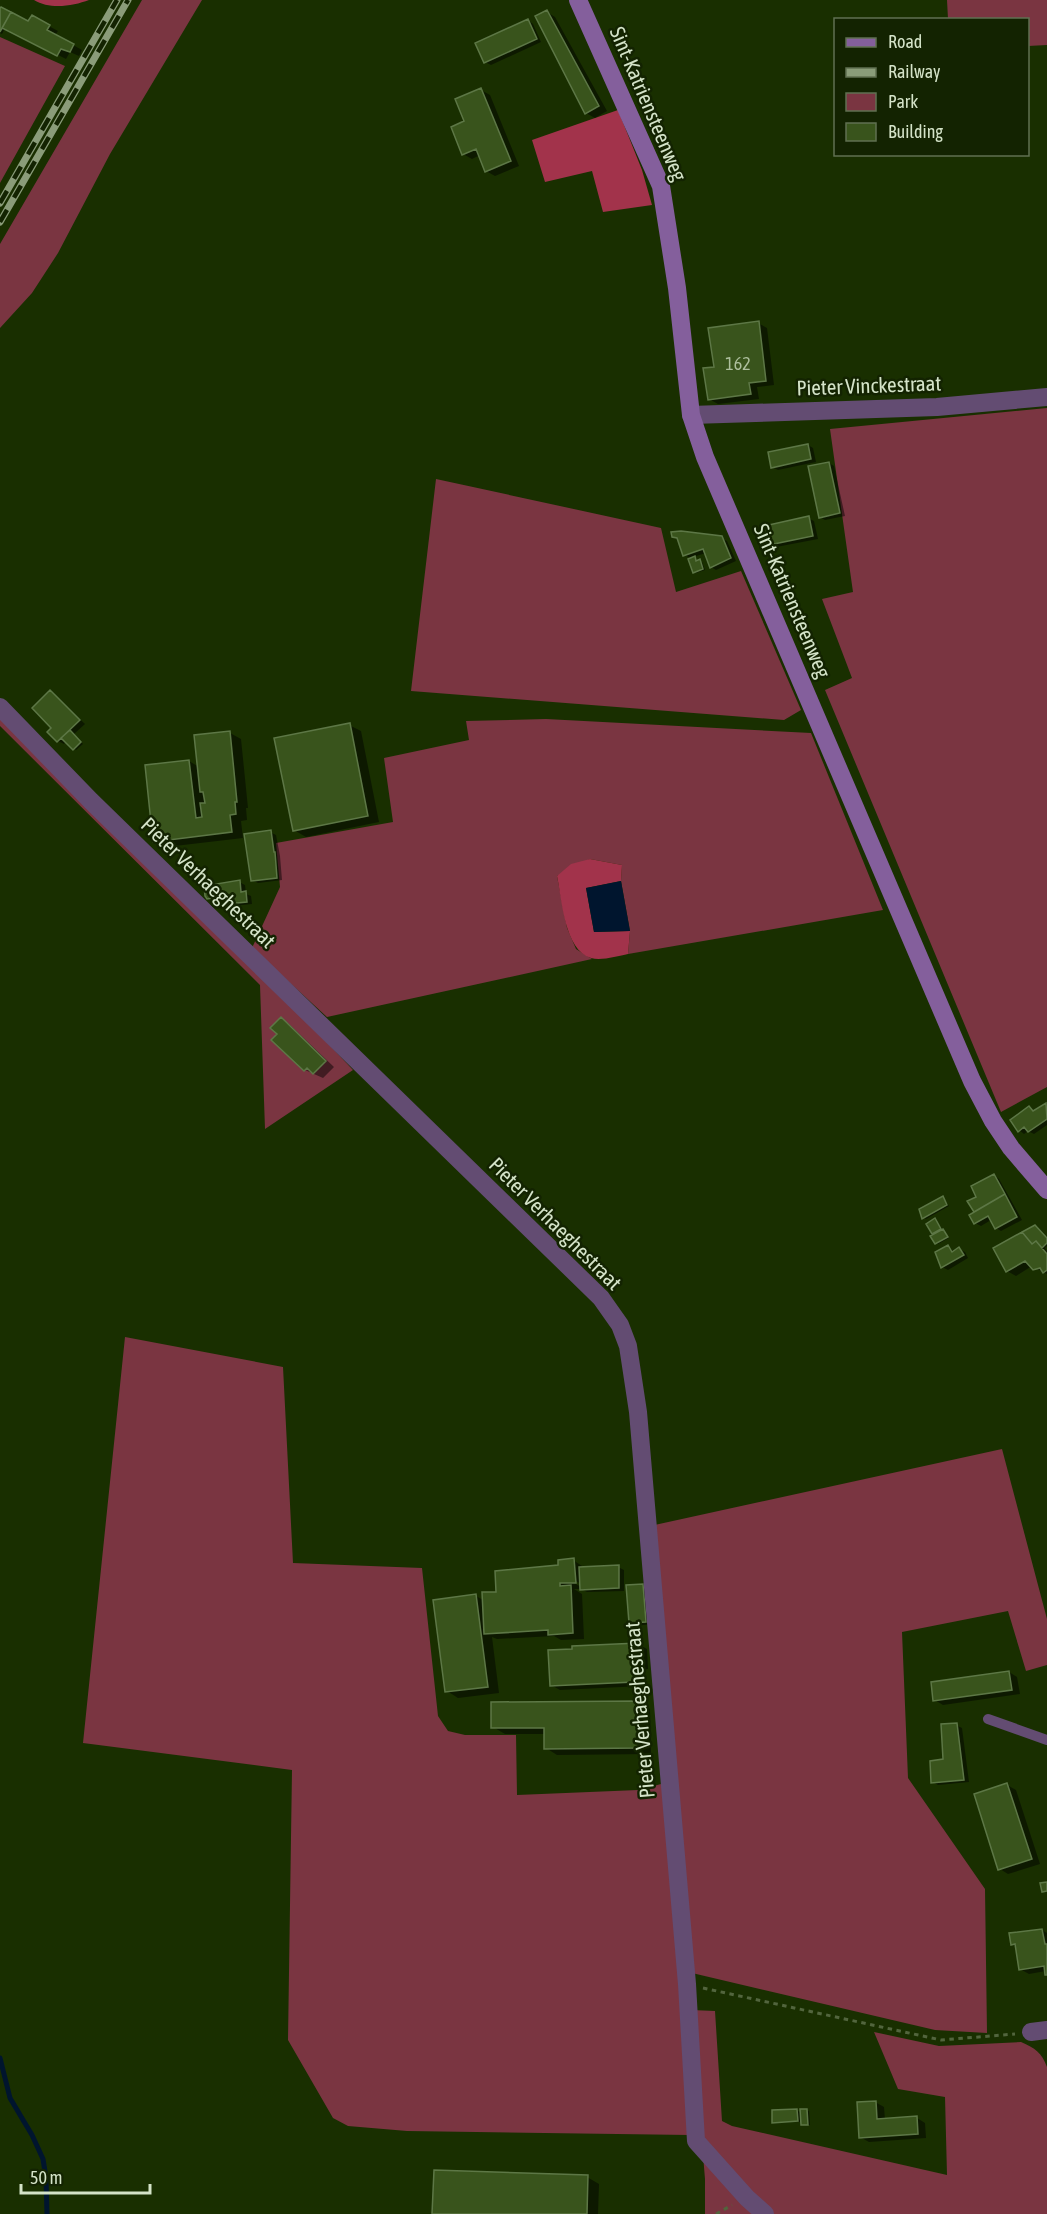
<svg xmlns="http://www.w3.org/2000/svg" width="1047" height="2214" font-family="'Asap Condensed',sans-serif">
  <style>
    .green { fill: #7a3541 }
    .forest { fill: #a2334b }
    .water { fill: #00152e }
    .shadow { fill: #0007; fill-rule: evenodd }
    .lines { fill: none; stroke-linecap: round; stroke-linejoin: round }
    .stream { stroke: #00152e; stroke-width: 5 }
    .building { fill: #39541c; stroke: #5d7746; stroke-width: 1.5 }
    .path { stroke: #52653d; stroke-width: 3; stroke-dasharray: 4.5 4.5; stroke-linecap: butt }
    .lane { stroke: #634c72; stroke-width: 10 }
    .street { stroke: #634c72; stroke-width: 18 }
    .secondary { stroke: #845f9c; stroke-width: 18 }
    .rail-casing { stroke: #8a9c79; stroke-width: 7 }
    .rail { stroke: #132301; stroke-width: 4.5; stroke-dasharray: 14; stroke-linecap: butt }
    .labels { text-anchor: middle; stroke-width: 5; stroke-linejoin: round; paint-order: stroke }
    .number-label { font-size: 18px; fill: #adbf9d }
    .street-label { font-size: 21px; fill: #d4e3c8; stroke: #132301 }
  </style>
  <rect width="100%" height="100%" fill="#192f00"/>
  <path class="green" d="M142,0H202L110,154L58,253L32,293L0,328V244Z
    M947,0H1047V45L1028,46V20L948,19Z
    M0,37L65,66L0,183Z
    M1047,408V1087L1001,1112L825,690L852,678L822,599L853,592L830,429Z
    M436,479L661,528L676,592L741,571L801,710L784,720L411,691Z
    M0,713L267,979L353,1070L265,1129L260,985L0,726Z
    M546,719L811,733L883,910L628,954L630,931L621,881L622,865L590,859L557,876L567,928L576,949L592,959L327,1017L252,948L280,887L276,843L393,822L384,758L469,740L466,721Z
    M125,1337L283,1367L293,1563L422,1568L438,1716L448,1731L465,1735H516L517,1795L638,1790L665,1783L690,2135L407,2131L348,2126L333,2118L288,2040L292,1770L83,1743Z
    M1002,1449L1047,1619V1665L1026,1671L1008,1611L902,1632L908,1778L985,1889L987,2033L935,2030L692,1973L650,1526Z
    M691,2010L715,2011L722,2121L732,2126L947,2175L945,2097L898,2089L874,2032L939,2046L1021,2042C1035,2048 1042,2053 1047,2067V2214H705V2179Z"/>
  <path class="forest" d="M34,0H89C73,6 50,10 34,0Z
    M618,110L642,170L652,205L603,212L592,171L545,182L532,140Z
    M590,859L622,865L621,881L586,888L594,932L630,931L628,954C618,956 601,961 591,958C564,950 562,899 557,876L571,864Z"/>
  <path class="water" d="M621,881L630,931L594,932L586,888Z"/>
  <path class="shadow" d="M0,11L29,23L32,17L58,31L55,35L82,50L79,56L70,52L66,59L5,28L2,34L0,33Z
    M547,12L555,17L607,111L595,118L586,113Z
    M528,20L533,24L541,42L491,65L485,62Z
    M481,90L490,95L519,166L495,176L486,171L480,155L472,159L463,154L466,122Z
    M758,323L767,328L774,385L757,387L759,399L718,404L709,399L715,368Z
    M808,445L813,448L816,462L778,470L772,467Z
    M829,463L834,466L845,516L825,520L820,517Z
    M808,518L814,521L818,539L771,548L765,545Z
    M673,536L721,538L727,541L736,561L716,570L711,567L706,553L693,557L698,562H702L705,570L696,573L694,572L692,559L685,555L679,540Z
    M51,692L85,724L74,734L83,744L76,750L66,741L64,744L58,741L49,732L54,728Z
    M349,725L361,731L379,822L306,837L294,830Z
    M230,733L241,739L248,808H246L247,820L241,821L243,838L166,847L155,841L189,761L199,767Z
    M270,832L276,835L280,856L282,880L258,883L252,880Z
    M239,882L245,885L246,894L251,896L252,904L223,907L218,904L216,901L208,897Z
    M281,1019L289,1024L334,1067L323,1078L305,1070L273,1040L279,1034Z
    M1046,1104L1047,1125L1034,1134L1028,1131L1024,1134L1019,1130L1029,1108L1035,1111Z
    M994,1175L999,1179L1022,1220L1001,1231L996,1228L991,1220L981,1226L975,1223L976,1212L970,1202L978,1197Z
    M943,1198L949,1206L926,1219L924,1218Z
    M935,1220L949,1238L938,1244L936,1243V1235L933,1233Z
    M1047,1239V1246L1045,1248L1047,1251V1274L1032,1266L1016,1276L1007,1271L995,1248Z
    M948,1247L954,1252L959,1249L965,1252L968,1258L948,1270L942,1267Z
    M573,1560L585,1568L618,1567L624,1570V1591L587,1592L581,1589H574L582,1594L584,1639L561,1640L554,1636L497,1639L492,1637L499,1693L458,1698L447,1691L476,1596L483,1600ZM571,1578L581,1584V1587L569,1580Z
    M643,1585L648,1588L651,1624L636,1626L631,1622Z
    M638,1644L647,1649L648,1669L641,1670L642,1686L560,1690L551,1685Z
    M1009,1672L1017,1677L1020,1694L943,1705L935,1700Z
    M638,1703L650,1709L651,1754L557,1755L546,1748V1734H505L493,1727Z
    M956,1725L962,1728L969,1782L938,1785L933,1782L945,1761Z
    M1007,1785L1016,1790L1040,1864L1008,1874L1000,1869Z
    M1042,1930L1047,1933V1975L1046,1971L1029,1974L1020,1969L1017,1947L1012,1944Z
    M875,2102L884,2107L885,2120L917,2118L925,2123L926,2138L869,2142L860,2137Z
    M797,2110L801,2113L807,2110L809,2111L810,2125H804L802,2122H774Z
    M587,2177L599,2184L598,2214H434Z"/>
  <g class="lines">
    <path class="stream" d="M0,2058L10,2098L32,2135L43,2159L46,2178L47,2214"/>
  </g>
  <path class="building" d="M1,7L11,12L0,32V8Z
    M547,10L599,106L585,114L535,16Z
    M11,12L28,21L32,15L50,25L47,30L74,44L70,52L61,49L57,56L2,28Z
    M528,19L537,39L484,63L475,43Z
    M481,88L511,161L485,172L476,149L462,155L451,127L464,121L455,99Z
    M759,321L766,381L749,383L751,394L708,400L703,368L714,367L708,328Z
    M808,444L811,459L771,468L768,452Z
    M829,462L840,513L819,518L808,466Z
    M809,516L813,536L764,546L760,527Z
    M681,531L722,536L731,558L710,568L703,549L683,556L677,538L672,537L671,532Z
    M695,556L696,561L700,559L703,569L693,573L688,559Z
    M50,690L80,720L57,742L47,732L51,728L32,708Z
    M350,723L368,816L293,831L274,738Z
    M70,730L81,742L73,750L61,738Z
    M230,731L237,802H235L236,814L230,815L232,832L153,842L145,765L189,760L196,818L202,817L200,803H205L203,792H200L194,735Z
    M271,830L274,852H275L277,878L251,881L244,834Z
    M240,880L241,892L246,891L247,902L216,905L213,898L207,899L205,896L204,886Z
    M281,1017L326,1061L313,1074L307,1068L304,1071L271,1040L277,1034L270,1028Z
    M1046,1103L1047,1119L1028,1132L1024,1127L1018,1132L1010,1120L1029,1106L1033,1111Z
    M994,1174L1005,1194L974,1212L967,1201L976,1197L971,1186Z
    M1005,1194L1017,1217L995,1229L988,1216L974,1224L969,1215Z
    M943,1196L947,1205L922,1219L919,1209Z
    M935,1218L941,1229L932,1234L926,1224Z
    M1035,1225L1047,1238V1243L1042,1248L1036,1241L1032,1244L1022,1232Z
    M943,1229L948,1237L935,1244L930,1236Z
    M1022,1232L1032,1244L1036,1241L1047,1254V1270L1043,1273L1040,1268L1033,1270L1025,1261L1006,1272L993,1248Z
    M948,1245L952,1252L959,1247L964,1255L941,1268L935,1252Z
    M574,1558L576,1583H560V1586L571,1585L573,1633L548,1635V1630L484,1634L482,1592H496L495,1571L558,1565V1560Z
    M619,1565V1588L580,1590L579,1567Z
    M643,1584L646,1622L629,1623L626,1585Z
    M476,1594L488,1687L445,1692L433,1600Z
    M638,1643L640,1665L633,1666L634,1682L550,1686L548,1650L572,1649V1646Z
    M1009,1671L1012,1690L933,1701L931,1682Z
    M639,1701V1748L544,1749V1728H491V1702Z
    M957,1723L964,1780L931,1783L930,1761L943,1759L941,1724Z
    M1007,1783L1032,1859L998,1870L974,1794Z
    M1047,1882V1891L1042,1892L1040,1883Z
    M1042,1929L1045,1944H1047V1975H1045L1044,1966L1019,1970L1015,1944L1011,1945L1009,1933Z
    M876,2101L877,2119L917,2116L918,2134L859,2138L857,2102Z
    M797,2109L798,2121L772,2123V2110Z
    M800,2109H807L808,2125H801Z
    M434,2170L588,2175L587,2214H432Z"/>
  <g class="lines">
    <path class="path" d="M703,1988L941,2040L1015,2034
      M716,2214L732,2205"/>
    <path class="lane" d="M988,1719L1047,1740"/>
    <path class="street" d="M691,415L937,407L1047,397
      M0,707L91,801L601,1298L620,1325L628,1346L638,1412L687,1984L696,2141L747,2198L765,2214
      M1031,2032L1047,2030"/>
    <path class="secondary" d="M578,0L661,186L677,288L691,415L705,457L972,1081L993,1121L1011,1148L1047,1190"/>
    <defs>
      <path id="rail" d="M0,203L117,0
        M0,222L128,0"/>
    </defs>
    <use href="#rail" class="rail-casing"/>
    <use href="#rail" class="rail"/>
  </g>
  <g class="labels">
    <g class="number-label">
      <text x="738" y="370">162</text>
    </g>
    <g class="street-label">
      <text transform="translate(648 104) rotate(67)" y="7">Sint-Katriensteenweg</text>
      <text transform="translate(869 386) rotate(-2)" y="7">Pieter Vinckestraat</text>
      <text transform="translate(792 601) rotate(67)" y="7">Sint-Katriensteenweg</text>
      <text transform="translate(208 883) rotate(44)" y="7">Pieter Verhaeghestraat</text>
      <text transform="translate(555 1224) rotate(45)" y="7">Pieter Verhaeghestraat</text>
      <text transform="translate(640 1710) rotate(-95)" y="7">Pieter Verhaeghestraat</text>
    </g>
  </g>
  <rect x="834" y="18" width="195" height="138" fill="#132301" stroke="#607051" stroke-width="1.5"/>
  <rect x="846" y="38" width="30" height="9" fill="#845f9c" stroke="#607051" stroke-width="1.5"/>
  <text x="888" y="48" font-size="18" fill="#d4e3c8">Road</text>
  <rect x="846" y="68" width="30" height="9" fill="#8a9c79" stroke="#607051" stroke-width="1.5"/>
  <text x="888" y="78" font-size="18" fill="#d4e3c8">Railway</text>
  <rect x="846" y="93" width="30" height="18" fill="#7a3541" stroke="#607051" stroke-width="1.5"/>
  <text x="888" y="108" font-size="18" fill="#d4e3c8">Park</text>
  <rect x="846" y="123" width="30" height="18" fill="#39541c" stroke="#607051" stroke-width="1.5"/>
  <text x="888" y="138" font-size="18" fill="#d4e3c8">Building</text>
  <path d="M21 2184v9h129v-9" fill="none" stroke="#d4e3c8" stroke-width="3"/>
  <text x="30" y="2184" font-size="18" fill="#d4e3c8" stroke="#132301" stroke-width="4.5" paint-order="stroke">50 m</text>
</svg>
